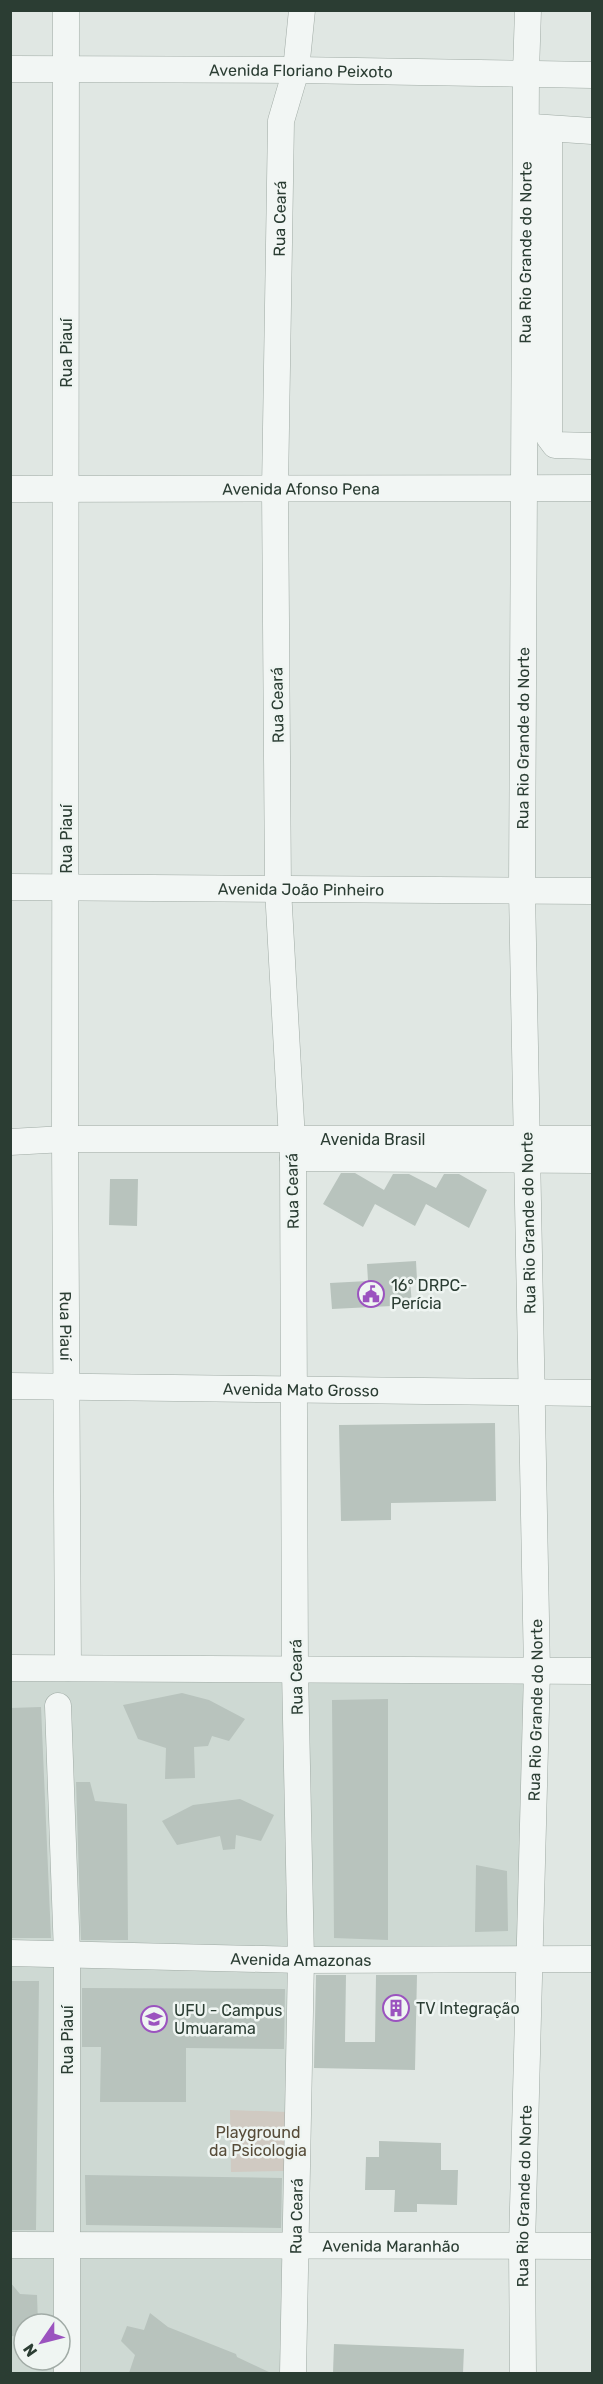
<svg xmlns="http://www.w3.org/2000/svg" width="603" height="2384" font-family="Rubik,sans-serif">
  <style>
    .built { fill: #ced9d3; fill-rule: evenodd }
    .green { fill: #d0cac2 }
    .building { fill: #b8c3bd }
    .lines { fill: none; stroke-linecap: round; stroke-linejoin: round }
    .minor-casing { stroke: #9faaa4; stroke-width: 27 }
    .minor { stroke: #f2f6f4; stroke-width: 26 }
    .labels { text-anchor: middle; stroke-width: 5; stroke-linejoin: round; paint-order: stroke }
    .street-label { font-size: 16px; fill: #2b3d33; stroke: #eff5f2 }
    .poi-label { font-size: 16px; fill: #2b3d33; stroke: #eff5f2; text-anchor: start }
    .park-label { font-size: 16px; fill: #574c39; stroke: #eff5f2 }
  </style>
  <rect width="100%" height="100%" fill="#e0e7e3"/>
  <path class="built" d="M11,1671L536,1673L529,1959H299L293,2373L11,2374ZM24,2324H60V2360H24Z"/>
  <path class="green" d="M230,2110L287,2112L285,2171L231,2172Z"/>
  <path class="building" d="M341,1173H355L384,1190L393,1174H409L436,1188L444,1174H459L487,1190L469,1228L426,1204L415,1226L375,1204L363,1227L323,1204Z
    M110,1179H138L137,1226L109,1225Z
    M416,1261L417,1280H410L412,1305L332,1309L330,1283L368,1281L367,1264Z
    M495,1423L496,1501L391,1503V1520L341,1521L339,1425Z
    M182,1693L209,1700L245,1719L229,1741L212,1736L208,1746L194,1747L195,1778L165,1779L166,1748L138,1739L123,1705Z
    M388,1699V1940L334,1938L332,1700Z
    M41,1707L51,1938H10V1708Z
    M76,1782H90L95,1801L127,1804L128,1940H81Z
    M240,1799L274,1815L261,1841L236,1835L235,1849L223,1850L220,1836L177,1845L162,1821L193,1805Z
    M476,1865L507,1871L508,1931L475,1932Z
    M316,1975H346L345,2042H375L376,1975H417L415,2070L314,2068Z
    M10,1981H39L36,2230H10Z
    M82,1988L285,1989L284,2049L186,2048V2102H100L101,2047H82Z
    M379,2141L441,2143V2170H458L457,2205L417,2204V2212H394L395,2190H365L366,2157H379Z
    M85,2175L282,2178L281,2228L86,2225Z
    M10,2282L20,2294L37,2295L38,2324H24V2337L10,2336Z
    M150,2313L168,2327L236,2354L237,2357L271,2373H129L135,2355L121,2341L127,2326L144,2330Z
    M334,2344L464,2349L463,2373H333Z"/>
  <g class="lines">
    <defs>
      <g id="minor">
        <path id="s1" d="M66,10L65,1139L68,1668"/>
        <path id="s2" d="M10,69L296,70L592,75"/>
        <path d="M532,127L592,131"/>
        <path d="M549,129V437L555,445L592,446"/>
        <path id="s3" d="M10,489L592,488"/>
        <path id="s4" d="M10,887L592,891"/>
        <path id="s5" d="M10,1142L65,1139H592"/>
        <path d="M293,1158L592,1160"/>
        <path id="s6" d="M10,1386L592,1393"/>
        <path d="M10,1668L592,1671"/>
        <path d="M58,1706L67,1954V2374"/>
        <path id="s7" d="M10,1953L301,1960L592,1959"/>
        <path id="s8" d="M10,2245L592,2246"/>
        <path id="s9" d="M293,2374L301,1960L295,1670L293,1158L278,889L275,489L281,121L296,70L302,10"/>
        <path id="s10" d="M523,2374L522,2246L537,1671L522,891L526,72L528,10"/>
      </g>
    </defs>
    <use href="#minor" class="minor-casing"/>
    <use href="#minor" class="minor"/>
  </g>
  <defs>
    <symbol id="civic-ring" viewBox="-11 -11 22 22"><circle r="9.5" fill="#eff5f2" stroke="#9b53bf" stroke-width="1.5"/><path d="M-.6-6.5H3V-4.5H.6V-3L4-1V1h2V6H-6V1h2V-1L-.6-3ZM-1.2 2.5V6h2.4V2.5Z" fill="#9b53bf"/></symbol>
    <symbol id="building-ring" viewBox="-11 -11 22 22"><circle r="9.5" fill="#eff5f2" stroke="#9b53bf" stroke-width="1.5"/><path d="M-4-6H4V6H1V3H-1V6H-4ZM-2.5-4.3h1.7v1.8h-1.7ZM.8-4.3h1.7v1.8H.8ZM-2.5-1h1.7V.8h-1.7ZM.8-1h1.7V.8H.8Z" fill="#9b53bf"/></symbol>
    <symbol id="university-ring" viewBox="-11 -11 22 22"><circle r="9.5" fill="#eff5f2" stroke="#9b53bf" stroke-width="1.5"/><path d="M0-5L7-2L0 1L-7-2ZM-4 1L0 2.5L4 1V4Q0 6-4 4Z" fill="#9b53bf"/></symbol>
  </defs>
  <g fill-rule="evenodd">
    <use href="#civic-ring" x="356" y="1279" width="30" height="30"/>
    <use href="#building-ring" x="381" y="1993" width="30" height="30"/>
    <use href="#university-ring" x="139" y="2004" width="30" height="30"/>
  </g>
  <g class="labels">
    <g class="street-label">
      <text dy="6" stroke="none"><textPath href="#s2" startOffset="291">Avenida Floriano Peixoto</textPath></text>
      <text dy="6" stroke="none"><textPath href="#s9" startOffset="2156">Rua Ceará</textPath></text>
      <text dy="6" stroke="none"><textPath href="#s10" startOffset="2122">Rua Rio Grande do Norte</textPath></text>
      <text transform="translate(66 353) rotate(-90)" y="6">Rua Piauí</text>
      <text dy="6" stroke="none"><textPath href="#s3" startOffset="291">Avenida Afonso Pena</textPath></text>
      <text transform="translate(277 705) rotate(-91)" y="6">Rua Ceará</text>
      <text dy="6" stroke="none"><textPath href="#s10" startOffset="1636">Rua Rio Grande do Norte</textPath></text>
      <text transform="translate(66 839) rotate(-90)" y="6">Rua Piauí</text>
      <text dy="6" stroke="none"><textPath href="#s4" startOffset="291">Avenida João Pinheiro</textPath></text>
      <text dy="6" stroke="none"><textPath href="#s5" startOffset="363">Avenida Brasil</textPath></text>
      <text transform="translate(292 1191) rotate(-91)" y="6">Rua Ceará</text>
      <text transform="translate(528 1223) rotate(-91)" y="6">Rua Rio Grande do Norte</text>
      <text dy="6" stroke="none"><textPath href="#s1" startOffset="1316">Rua Piauí</textPath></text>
      <text dy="6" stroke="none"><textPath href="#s6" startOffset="291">Avenida Mato Grosso</textPath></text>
      <text transform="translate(296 1677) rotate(-91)" y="6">Rua Ceará</text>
      <text dy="6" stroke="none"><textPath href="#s10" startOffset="664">Rua Rio Grande do Norte</textPath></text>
      <text dy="6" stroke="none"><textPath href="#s7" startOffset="291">Avenida Amazonas</textPath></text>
      <text transform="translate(67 2040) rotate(-90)" y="6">Rua Piauí</text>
      <text dy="6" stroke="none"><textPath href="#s10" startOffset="178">Rua Rio Grande do Norte</textPath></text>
      <text dy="6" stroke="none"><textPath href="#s9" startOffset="158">Rua Ceará</textPath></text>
      <text dy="6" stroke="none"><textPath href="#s8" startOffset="381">Avenida Maranhão</textPath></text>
    </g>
    <g class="poi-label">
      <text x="391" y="1291">16° DRPC-<tspan x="391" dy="18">Perícia</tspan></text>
      <text x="416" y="2014">TV Integração</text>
      <text x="174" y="2016">UFU - Campus<tspan x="174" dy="18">Umuarama</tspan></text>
    </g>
    <g class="park-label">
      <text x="258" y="2138">Playground<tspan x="258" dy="18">da Psicologia</tspan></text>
    </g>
  </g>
  <rect width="603" height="2384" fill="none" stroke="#2b3d33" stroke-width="24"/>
  <g transform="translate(42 2342) rotate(235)"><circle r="28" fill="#eff5f2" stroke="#a1aba6" stroke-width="1.5"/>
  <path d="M0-4.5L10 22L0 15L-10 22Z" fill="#9b53bf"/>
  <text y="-9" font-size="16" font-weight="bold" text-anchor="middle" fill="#2b3d33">N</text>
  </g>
</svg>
